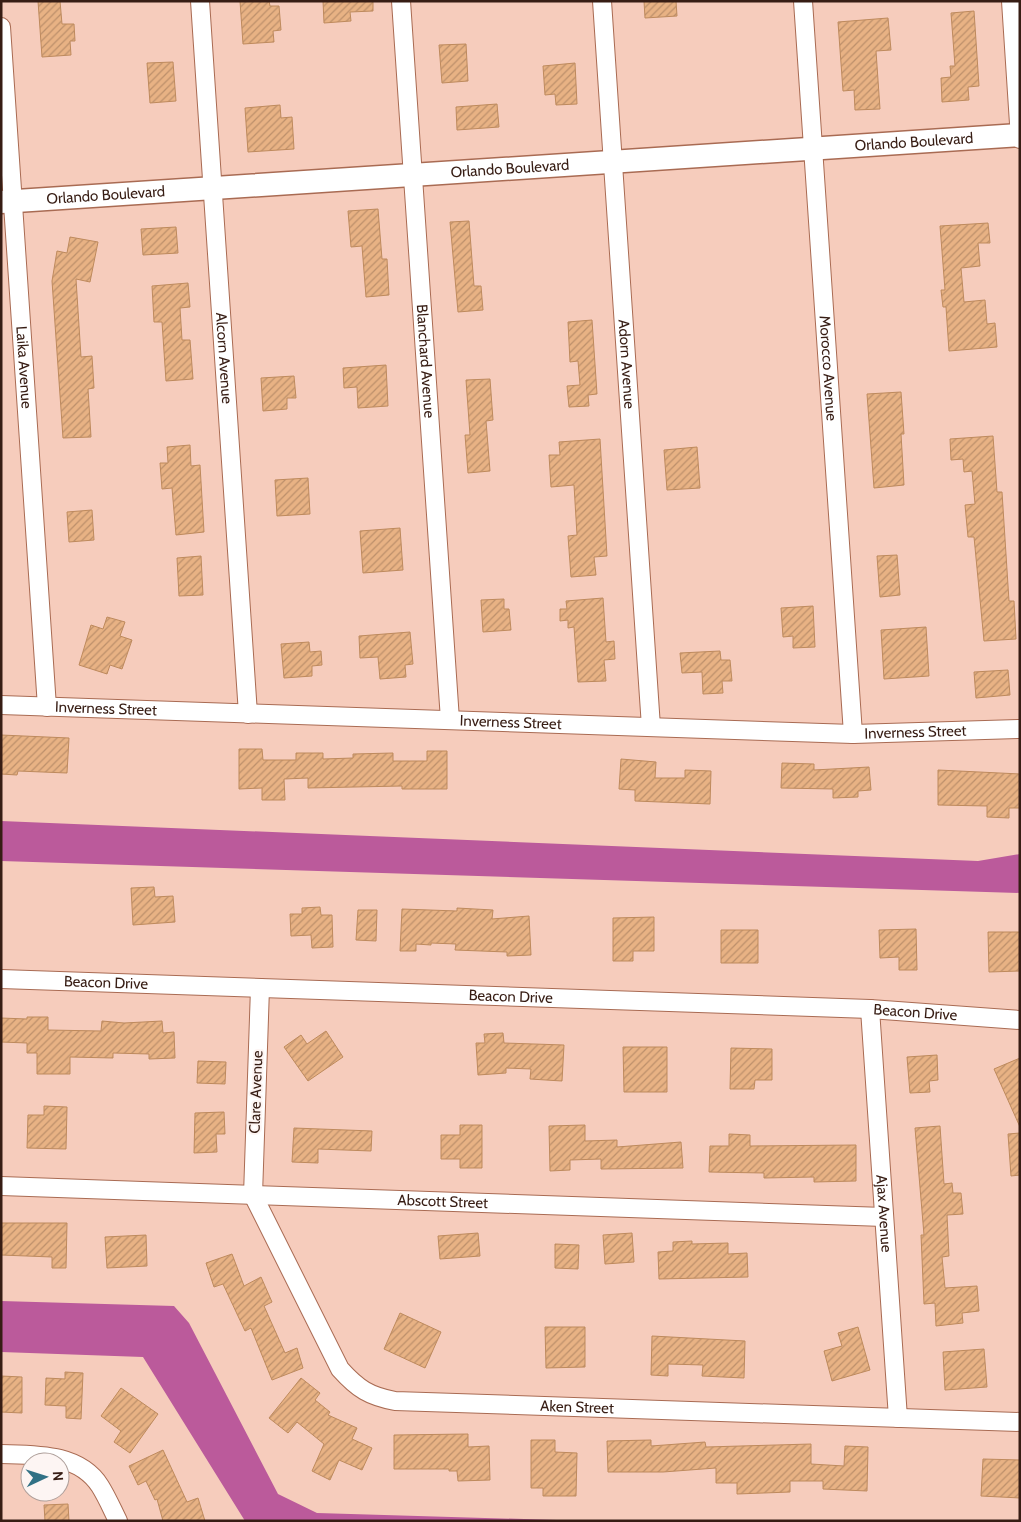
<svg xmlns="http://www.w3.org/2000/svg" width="1021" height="1522" font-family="Cabin,sans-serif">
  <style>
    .water { fill: #bb5a9b }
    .building { fill: url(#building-hatch); stroke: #be8a5d }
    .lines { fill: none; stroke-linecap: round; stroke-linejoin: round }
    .minor-casing { stroke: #a96b53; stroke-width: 20 }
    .tertiary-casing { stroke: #a96b53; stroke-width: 25 }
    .minor { stroke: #fff; stroke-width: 18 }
    .tertiary { stroke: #fff; stroke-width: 22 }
    .labels { text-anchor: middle; stroke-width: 4; stroke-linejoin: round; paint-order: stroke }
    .street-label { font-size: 15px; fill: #371d14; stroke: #fdf5f3 }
  </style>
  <defs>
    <pattern id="building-hatch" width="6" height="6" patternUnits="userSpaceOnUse" patternTransform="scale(1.25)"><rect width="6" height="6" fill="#e8b284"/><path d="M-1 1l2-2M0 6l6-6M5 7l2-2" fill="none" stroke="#bd906b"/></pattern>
  </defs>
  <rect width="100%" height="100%" fill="#f6ccbc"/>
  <path class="water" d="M1,821L978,861L1020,854V893L1,861Z
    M1,1301L174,1306L189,1323L278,1494L317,1513L589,1521H245L143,1357L1,1352Z"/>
  <path class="building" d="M38,1H60L62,24H74L75,41H70L71,55L42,57Z
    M240,1H269L270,6H279L281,30L273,31L274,42L243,44Z
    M323,1H373V11L350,12L351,21L324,23Z
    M644,1H676L677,16L645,18Z
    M974,11L979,86L968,87L969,100L942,102L941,78L951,77L950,66H955L951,13Z
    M888,18L891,50L876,51L880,109L855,110L854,90L843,91L838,22Z
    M466,44L468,81L442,83L439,45Z
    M173,62L176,101L150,103L147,63Z
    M575,63L577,104L556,105L555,94L545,95L543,66Z
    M497,104L499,127L457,130L456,107Z
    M280,105L281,118L292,117L294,149L248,152L245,108Z
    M378,209L382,259H387L389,295L366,297L362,246L351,247L348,211Z
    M469,221L474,286H481L483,310L458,312L450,222Z
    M988,223L990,243H978L980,266L961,268L964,302L985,300L987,324L995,323L997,347L949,351L946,307H943L941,290H945L940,226Z
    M176,227L178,253L143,255L141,229Z
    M70,237L98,242L90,282L76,279L81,357L92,356L94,388L88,389L91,437L63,438L52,281L57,251L67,253Z
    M188,283L190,307L180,308L182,340H190L193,379L166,381L162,322H154L152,286Z
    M592,320L597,394L588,395L589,406L569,407L567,386L580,385L578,361L570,362L568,322Z
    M386,365L388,406L358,408L357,387L344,388L343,368Z
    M294,376L296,398H287V409L263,411L261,378Z
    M490,379L493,420L486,421L490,471L468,473L465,435H470L466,380Z
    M901,392L904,434H901L904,485L874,488L867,394Z
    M993,436L997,492H1002L1009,601H1014L1016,639L984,641L974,537H968L965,505L975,504L972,471L964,472L963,459L951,460L950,439Z
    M600,439L607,556L594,557L596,575L571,577L568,536L577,535L574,485L551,487L549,455H560L559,442Z
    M190,445L191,466L200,465L204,532L176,535L172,488L162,489L160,463H168L167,447Z
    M697,447L700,488L667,490L664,450Z
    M308,478L310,514L277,516L275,480Z
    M92,510L94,540L69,542L67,512Z
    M400,528L403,570L363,573L360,531Z
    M897,555L900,595L880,597L877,556Z
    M201,556L203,595L179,596L177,558Z
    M603,598L606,642L614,641L615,659L604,660L606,681L578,682L574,627L568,628V620L560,621V609H567L566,601Z
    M504,599V609H509L511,630L483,632L481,600Z
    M813,606L815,647L793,648V636L783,637L781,608Z
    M107,617L125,622L120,636L132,640L122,669L110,665L107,674L79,665L91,625L103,629Z
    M926,627L929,676L884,679L881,630Z
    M410,632L413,664L405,665L406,677L380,679L378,657L360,658L359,636Z
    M309,642L310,652L321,651L322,665L312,666V676L284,678L281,644Z
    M720,651L721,660H730L732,681H722L723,693L703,694L702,672L682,673L680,653Z
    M1008,670L1010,695L976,698L974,672Z
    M1,735L69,738L67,773L18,771L17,775L1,774Z
    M239,749H262L263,760H296V753H323V759L353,758V754L393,753V761H427V751H447V789H402V786L308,788V778L284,779L285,800H262V788L239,789Z
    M621,759L656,762L655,778H685V770L711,771L710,804L635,801V790L619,789Z
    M782,763L814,764V770L869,767L871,790L858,791V797L833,798V789L781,788Z
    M938,770L1020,774V808H1009V818L987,817V806L938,805Z
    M154,887L155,897L173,896L175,922L133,925L131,888Z
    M320,907L321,915H332L333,947L312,948L311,935L291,936L290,914H302V908Z
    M457,908L493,910L492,919L529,916L531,955L507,956V952L455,950L456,944L431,943V945L416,944V951H400L402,909L457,911Z
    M358,910H377L376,941L356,940Z
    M654,917V951H633V961H613V918Z
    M916,929L917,970H899V957L880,958L879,930Z
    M721,930H758V963H721Z
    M988,932H1020V971L989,972Z
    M27,1017H48V1030L101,1031L102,1021L124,1023L162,1021L163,1033L174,1032L175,1058L149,1059V1054L113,1053V1058L70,1057V1074H37V1053H27V1043L1,1042V1018L27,1019Z
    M326,1031L343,1057L308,1081L284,1047L301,1035L307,1044Z
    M503,1033L504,1043L564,1045L562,1081L530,1079L531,1069L506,1068V1073L478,1075L476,1043H485L484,1034Z
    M623,1047H667V1092H624Z
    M731,1048L772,1049V1080H755L754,1089H730Z
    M937,1055L938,1080L929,1081L930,1092L910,1093L907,1057Z
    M1020,1058V1127L994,1069Z
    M198,1061L226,1062L225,1084L197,1083Z
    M44,1106L67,1107L66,1149L27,1148L28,1115H44Z
    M224,1112L225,1134H216L217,1152L194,1153L195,1113Z
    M460,1125H482V1168H460V1159H441V1135H460Z
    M585,1125V1141L617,1140V1147L681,1142L683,1168L601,1169V1159L570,1160V1170L550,1171L549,1126Z
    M940,1126L944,1184L952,1183L953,1193H961L963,1214L947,1215L949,1256L942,1257L945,1288L977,1286L979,1311L962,1313L963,1323L936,1326L935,1303L924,1304L921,1235H924L915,1128Z
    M294,1128L372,1131L371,1151L318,1149V1163L292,1162Z
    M1020,1133V1175L1011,1176L1008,1134Z
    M729,1134L750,1135V1146L856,1145V1181L814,1182V1177L764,1178V1173L709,1172L710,1146H729Z
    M1,1223H67L66,1268H52V1257L1,1255Z
    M478,1233L480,1256L440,1259L438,1236Z
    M632,1233L634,1262L605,1264L603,1235Z
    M146,1235L147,1266L107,1268L105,1237Z
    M692,1241V1244L728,1243V1254L747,1253L748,1277L659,1279L658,1252L673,1251V1242Z
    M555,1244L579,1245L578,1269L555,1268Z
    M232,1254L244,1286L261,1277L272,1302L264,1306L285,1353L297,1348L303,1368L272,1380L251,1328L245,1331L223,1284L214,1287L206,1263Z
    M400,1313L441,1332L425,1368L384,1349Z
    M545,1327H585V1367L546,1368Z
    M858,1327L870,1370L832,1381L824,1351L842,1346L838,1333Z
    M652,1336L745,1341L744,1378L702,1376L703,1365L668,1364V1376L651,1375Z
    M984,1349L987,1387L945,1390L943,1352Z
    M65,1372L83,1373L81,1419L66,1418V1406L45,1405L46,1378L65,1379Z
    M1,1376L22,1377V1413L1,1412Z
    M301,1378L320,1393L315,1400L330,1412L328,1415L357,1428L352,1439L372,1448L362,1470L339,1460L330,1480L312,1471L324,1444L297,1422L288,1433L269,1418Z
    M121,1388L158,1414L130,1453L114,1442L121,1431L101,1416Z
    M468,1434V1447L489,1446L490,1480L458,1481L457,1471H449V1469H394V1435Z
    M531,1440H555V1452L577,1453L576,1496H543V1488H531Z
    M651,1440V1446L705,1442L706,1447L811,1444V1464L844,1466L845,1446L868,1447L867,1491L823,1489V1481H790V1492L737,1494V1483H716V1468L663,1472H608L607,1441Z
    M163,1450L187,1502L198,1498L205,1521H163L157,1499L155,1500L146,1481L138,1485L129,1466Z
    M983,1459L1020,1460V1498L981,1496Z
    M68,1504L69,1521H45L44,1505Z"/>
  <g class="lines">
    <defs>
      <g id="minor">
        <path id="s1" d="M200,1L248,714"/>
        <path id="s2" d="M401,1L450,720"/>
        <path id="s3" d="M602,1L651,727"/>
        <path id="s4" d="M803,1L853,734"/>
        <path d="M1011,1L1020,139"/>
        <path id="s5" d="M1,27L47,707"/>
        <path id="s6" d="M1,705L853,734L1020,729"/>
        <path id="s7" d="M1,979L870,1009L1020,1020"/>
        <path id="s8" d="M260,988L253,1195L340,1369C358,1389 369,1396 395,1401L1020,1422"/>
        <path id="s9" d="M870,1009L898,1418"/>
        <path id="s10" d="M1,1186L884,1217"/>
        <path d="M1,1454C36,1455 79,1453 100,1486C107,1497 112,1509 118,1521"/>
      </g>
      <g id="tertiary">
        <path id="s11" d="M1,202L1020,135"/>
      </g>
    </defs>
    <use href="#minor" class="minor-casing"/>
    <use href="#tertiary" class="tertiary-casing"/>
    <use href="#minor" class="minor"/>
    <use href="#tertiary" class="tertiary"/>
  </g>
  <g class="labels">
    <g class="street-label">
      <text dy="5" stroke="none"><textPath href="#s11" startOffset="915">Orlando Boulevard</textPath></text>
      <text dy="5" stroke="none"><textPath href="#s11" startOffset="510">Orlando Boulevard</textPath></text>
      <text dy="5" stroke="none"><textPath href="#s11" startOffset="105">Orlando Boulevard</textPath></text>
      <text dy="5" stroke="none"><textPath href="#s1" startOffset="358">Alcorn Avenue</textPath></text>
      <text dy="5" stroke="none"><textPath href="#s2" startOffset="361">Blanchard Avenue</textPath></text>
      <text dy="5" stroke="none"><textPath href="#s3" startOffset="364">Adorn Avenue</textPath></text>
      <text dy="5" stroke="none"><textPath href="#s5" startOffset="341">Laika Avenue</textPath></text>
      <text dy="5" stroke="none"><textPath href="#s4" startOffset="368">Morocco Avenue</textPath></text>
      <text dy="5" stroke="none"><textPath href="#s6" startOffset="105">Inverness Street</textPath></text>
      <text dy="5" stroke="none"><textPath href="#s6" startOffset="510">Inverness Street</textPath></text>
      <text dy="5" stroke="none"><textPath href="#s6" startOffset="915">Inverness Street</textPath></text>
      <text dy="5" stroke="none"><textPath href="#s7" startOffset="105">Beacon Drive</textPath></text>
      <text dy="5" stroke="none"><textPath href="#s7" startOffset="510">Beacon Drive</textPath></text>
      <text dy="5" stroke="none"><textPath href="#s7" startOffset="915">Beacon Drive</textPath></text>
      <text transform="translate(256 1092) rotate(-88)" y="5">Clare Avenue</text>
      <text dy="5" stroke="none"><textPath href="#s10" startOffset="442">Abscott Street</textPath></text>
      <text dy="5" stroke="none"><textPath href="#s9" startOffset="205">Ajax Avenue</textPath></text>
      <text dy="5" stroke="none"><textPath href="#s8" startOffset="649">Aken Street</textPath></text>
    </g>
  </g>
  <rect width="1021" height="1522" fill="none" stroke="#371d14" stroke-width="5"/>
  <g transform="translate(45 1477) rotate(86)"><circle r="24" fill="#fdf5f3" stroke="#ae9f9a"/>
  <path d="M0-4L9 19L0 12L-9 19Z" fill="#317185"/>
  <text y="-8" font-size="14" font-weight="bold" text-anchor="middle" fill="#371d14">N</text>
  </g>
</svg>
